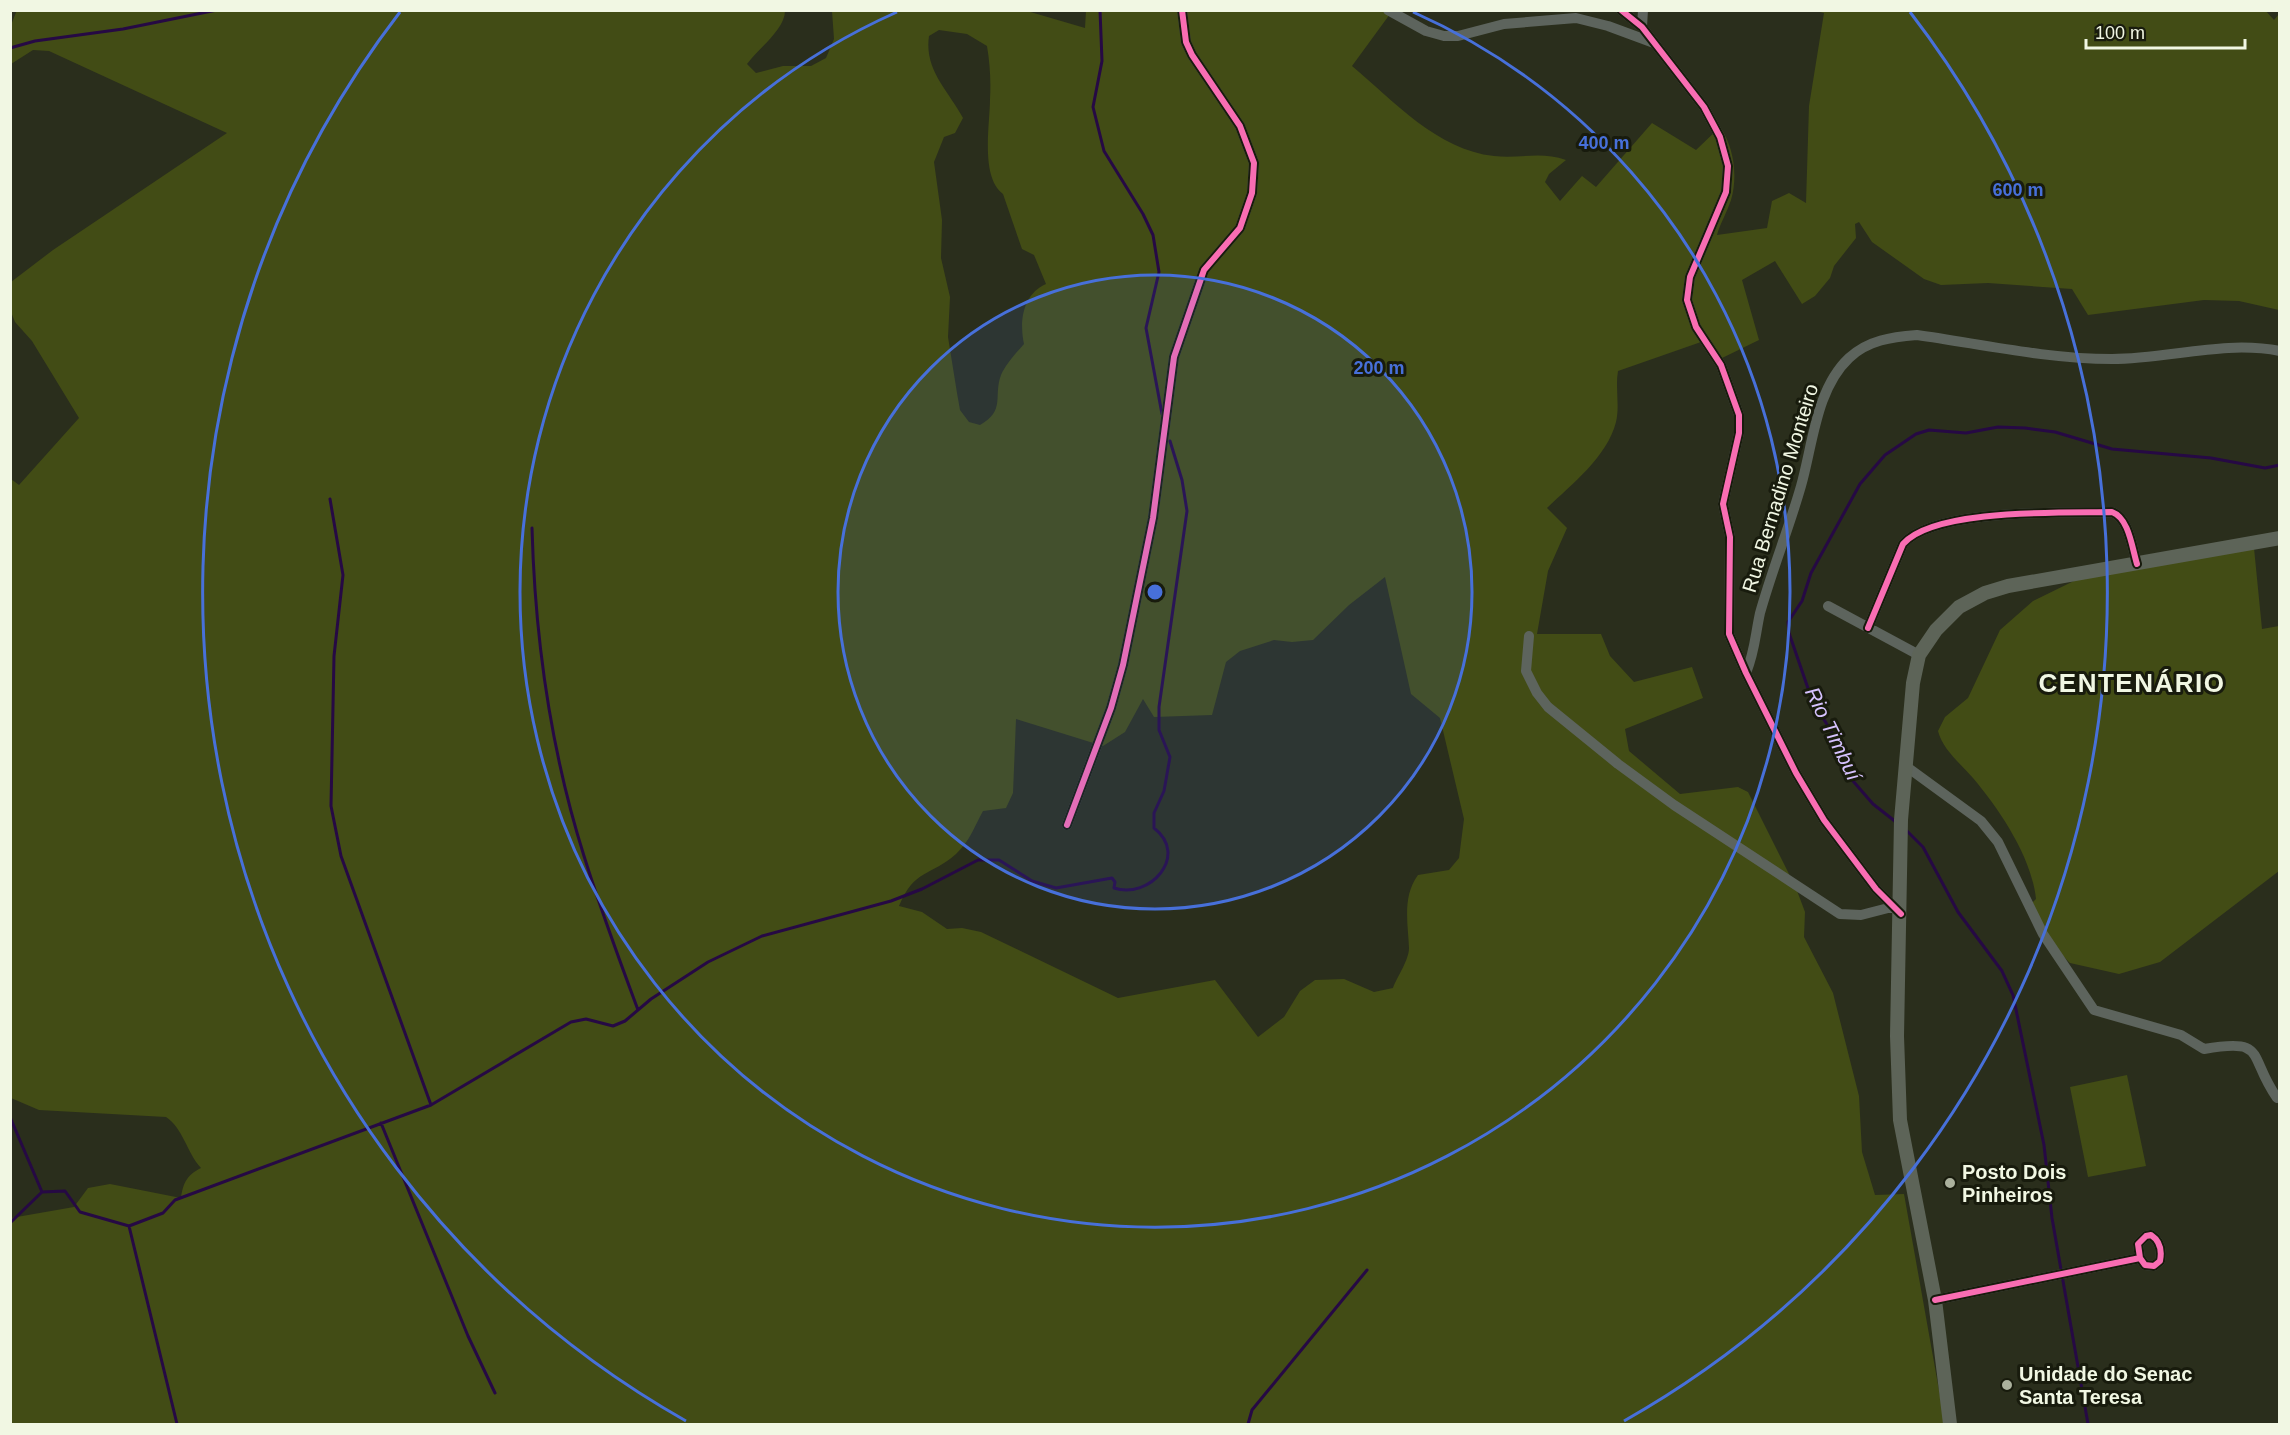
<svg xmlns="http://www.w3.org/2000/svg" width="2290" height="1435" font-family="Helvetica,sans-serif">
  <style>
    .green { fill: #424c15; fill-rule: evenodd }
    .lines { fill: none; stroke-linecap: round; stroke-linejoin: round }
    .stream { stroke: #260944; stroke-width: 3 }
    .minor { stroke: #5d645d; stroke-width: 10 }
    .major { stroke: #5d6458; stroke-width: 14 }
    .cycleway-casing { stroke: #181b0d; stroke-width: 10 }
    .cycleway { stroke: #f96db3; stroke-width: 6 }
    .ring { fill: none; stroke: #4770da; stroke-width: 3 }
    .poi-dot { fill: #abb19d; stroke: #181b0d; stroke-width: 2 }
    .labels { text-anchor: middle; stroke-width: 6; stroke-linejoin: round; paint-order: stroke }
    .street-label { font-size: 20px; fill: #f1f7e3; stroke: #181b0d }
    .poi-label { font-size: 20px; font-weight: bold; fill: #f1f7e3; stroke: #181b0d; text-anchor: start }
    .water-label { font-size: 21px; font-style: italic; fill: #d6c2fe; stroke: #181b0d }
    .district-label { font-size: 26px; font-weight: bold; letter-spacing: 1.5px; fill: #f1f7e3; stroke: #181b0d }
    .centre { fill: #4770da; stroke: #181b0d; stroke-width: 3 }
    .ring-label { font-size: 18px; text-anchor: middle; font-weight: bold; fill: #4770da; stroke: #181b0d; stroke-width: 6; stroke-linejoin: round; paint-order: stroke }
  </style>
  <rect width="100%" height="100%" fill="#2a2e1c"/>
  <path class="green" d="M17,10L785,11C785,29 759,48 747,64L756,73L783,66H811L826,58L834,39L832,11H1027L1085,28L1086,11H1381L1390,14L1352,66C1394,101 1437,150 1494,156C1519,159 1541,151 1566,160L1549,174L1545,182L1560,201L1582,176L1596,187L1652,123L1696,150L1720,127C1734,147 1738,176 1731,200C1727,212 1720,224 1717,235L1767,228L1772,201L1789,193L1806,203L1809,106L1824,13L1816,11L2265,10L2274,20L2279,14V310L2239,301L2204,300L2088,315L2072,289L1988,283L1941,285L1924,279L1872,242L1859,222L1855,224L1856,238L1834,266L1830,278L1815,296L1802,304L1775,261L1742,280L1759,340L1720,359L1701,342L1618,371C1615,388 1620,405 1616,422C1607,457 1572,484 1547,508L1567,528L1548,571L1537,634H1601L1610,656L1634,682L1692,667L1703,698L1625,729L1629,751L1680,794L1738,787L1748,792L1796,888L1805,912L1804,937L1833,993L1859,1096L1862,1152L1875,1195L1904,1194L1945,1424H11V1218L74,1207L88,1188L110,1184L181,1198C183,1183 187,1175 201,1168C187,1153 183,1128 166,1117L39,1110L11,1098V479L19,485L79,418L32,341L15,322L11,312V282L53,250L227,133L49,51L33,50L11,64V25ZM939,30L967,34L987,46C990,64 991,81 990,99C990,124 980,177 1003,194L1022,249L1034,255L1046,284C1023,294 1019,321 1024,344C1016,353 1006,364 1001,375C993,397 1006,410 980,425L969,422L960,410L957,393L948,337L950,297L941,258L942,220L934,162L944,137L955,133L963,118C948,90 924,70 929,36ZM1385,577L1411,694L1440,718L1464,819L1459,858L1449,870L1418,875C1402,897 1408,923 1409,948C1409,960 1397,977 1393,988L1374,992L1344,979L1315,980L1300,991L1284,1017L1258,1037L1215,980L1118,998L981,932L962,928L947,929L922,912L899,906C915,868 930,877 956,854C970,841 974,827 983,811L1006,808L1013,793L1016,719L1103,746L1125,732L1143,699L1154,717L1212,715L1226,662L1240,651L1274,640L1292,642L1313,640L1349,605Z
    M2254,548L2262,629L2279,626V871L2160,962L2119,974L2070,963L2047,940L2028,907L2036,899C2032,858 2000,810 1973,778C1960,763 1943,750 1938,731L1945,717L1968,698L2000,630L2033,601L2084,576Z
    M2127,1075L2146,1166L2088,1177L2070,1087Z"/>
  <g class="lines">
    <path class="stream" d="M1100,10L1102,61L1093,107L1104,151L1143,214L1153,235L1159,272L1146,328L1162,414
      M10,48L35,41L123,29L217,10
      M330,499L343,575L334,656L331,806L341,856L431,1105
      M532,528C535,638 551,751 584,856C600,908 619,959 638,1010
      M1896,822L1873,804L1853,781L1839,744L1812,700L1789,633L1788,622L1802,601L1811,573L1860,484L1885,455L1916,434L1929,430L1966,433L1998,427L2025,428L2055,432L2112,449L2211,458L2265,468L2280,465
      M1906,830L1923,847L1958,912L2002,971L2013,995L2044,1145L2052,1218L2088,1424
      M10,1117L42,1192
      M381,1123L468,1336L495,1393
      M10,1223L42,1192L65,1191L80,1212L129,1226L163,1213L175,1200L431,1105L571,1022L586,1019L613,1026L625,1021L651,999L708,962L762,936L891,901L922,889L978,860H999L1032,881L1056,888L1112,878L1115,882L1114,888C1149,900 1190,856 1154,828V813L1164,791L1170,757L1159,730V707L1187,511L1182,480L1170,441
      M129,1226L177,1424
      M1248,1424L1252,1410L1367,1270"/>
    <path class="minor" d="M1388,10L1426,31L1444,36H1458L1504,24L1576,18L1608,26L1654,43
      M1621,10L1642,27L1704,107L1720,137L1728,166L1726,192L1690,277L1687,300L1696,327L1721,365L1739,415V433L1723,504L1730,537L1729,634L1746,673L1796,773L1824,820L1876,889L1901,914
      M1642,27L1643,10
      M1828,606L1919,655
      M1868,628L1903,544C1934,508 2064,513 2112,512C2129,518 2132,548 2137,564
      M1529,636L1526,671L1537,693L1548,707L1618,764L1674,805L1840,914L1861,915L1892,907
      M1746,673C1755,651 1755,636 1760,613C1772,570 1789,528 1801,486C1813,444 1816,389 1849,358C1868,340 1892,337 1917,335C1981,344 2047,359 2112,359C2169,359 2223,340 2280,351
      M1907,767L1981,821L1998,842L2043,934L2094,1010L2181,1035L2204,1049C2268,1038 2247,1055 2277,1098
      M1067,825L1111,708L1123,665L1153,518L1174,357L1204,270L1240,228L1252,193L1254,163L1240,126L1192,55L1186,42L1182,10
      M1935,1300L2140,1258L2145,1265L2154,1266L2160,1261C2162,1251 2160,1241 2151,1235L2146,1236L2138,1244L2140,1258"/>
    <path class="major" d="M1950,1424L1935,1300L1900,1120L1897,1036L1901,820L1913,683L1919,655L1936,630L1959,607L1985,593L2008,586L2280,538"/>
    <defs>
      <path id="cycleway" d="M1621,10L1642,27L1704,107L1720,137L1728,166L1726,192L1690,277L1687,300L1696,327L1721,365L1739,415V433L1723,504L1730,537L1729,634L1746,673L1796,773L1824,820L1876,889L1901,914
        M1868,628L1903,544C1934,508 2064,513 2112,512C2129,518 2132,548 2137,564
        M1067,825L1111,708L1123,665L1153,518L1174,357L1204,270L1240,228L1252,193L1254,163L1240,126L1192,55L1186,42L1182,10
        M1935,1300L2140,1258L2145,1265L2154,1266L2160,1261C2162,1251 2160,1241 2151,1235L2146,1236L2138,1244L2140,1258"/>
    </defs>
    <use href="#cycleway" class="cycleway-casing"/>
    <use href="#cycleway" class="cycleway"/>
  </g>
  <circle cx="1155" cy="592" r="317" fill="#4770da" fill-opacity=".12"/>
  <g class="ring">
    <circle cx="1155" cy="592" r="317"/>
    <path d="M1413 12A635 635 0 1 1 897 12"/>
    <path d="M686 1421A952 952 0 0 1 400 12M1910 12A952 952 0 0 1 1624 1421"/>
  </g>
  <g class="poi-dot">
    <circle cx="1950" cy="1183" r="6"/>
    <circle cx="2007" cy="1385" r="6"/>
  </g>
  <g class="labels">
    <g class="street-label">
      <text transform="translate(1780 488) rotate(-73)" y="7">Rua Bernadino Monteiro</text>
    </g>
    <g class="poi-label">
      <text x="1962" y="1179">Posto Dois<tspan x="1962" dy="23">Pinheiros</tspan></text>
      <text x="2019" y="1381">Unidade do Senac<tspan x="2019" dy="23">Santa Teresa</tspan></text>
    </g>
    <g class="water-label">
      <text transform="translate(1833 734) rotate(64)" y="7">Rio Timbuí</text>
    </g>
    <g class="district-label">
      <text x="2132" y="692">CENTENÁRIO</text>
    </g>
  </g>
  <circle cx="1155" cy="592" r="9" class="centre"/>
  <g class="ring-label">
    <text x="1604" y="149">400 m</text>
    <text x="2018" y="196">600 m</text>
    <text x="1379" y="374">200 m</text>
  </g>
  <rect width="2290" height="1435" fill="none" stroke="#f1f7e3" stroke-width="24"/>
  <path d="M2086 39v9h159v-9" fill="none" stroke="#f1f7e3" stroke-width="3"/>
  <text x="2095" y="39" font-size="18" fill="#f1f7e3" stroke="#181b0d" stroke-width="4.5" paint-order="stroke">100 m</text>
</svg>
